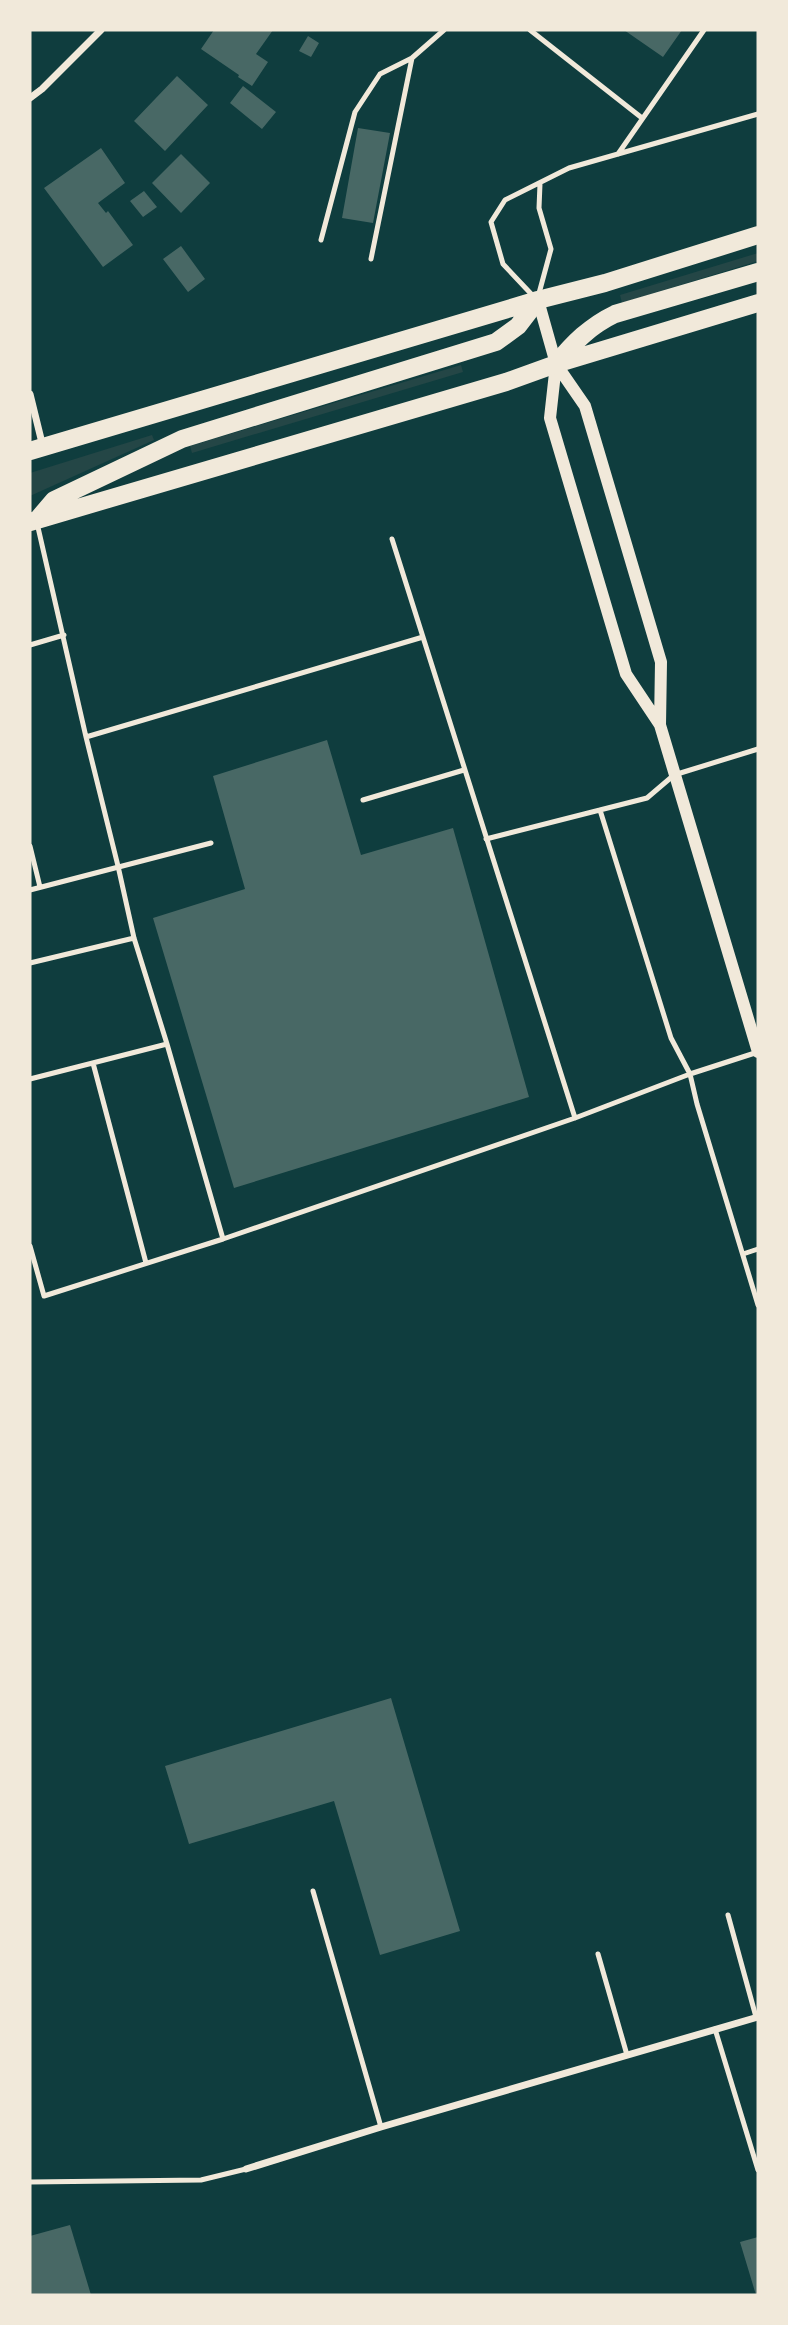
<svg xmlns="http://www.w3.org/2000/svg" width="788" height="2325" font-family="'Sofia Sans Condensed',sans-serif">
  <style>
    .green { fill: #244646 }
    .building { fill: #486865 }
    .lines { fill: none; stroke-linecap: round; stroke-linejoin: round }
    .service { stroke: #f1e9da; stroke-width: 5 }
    .minor { stroke: #f1e9da; stroke-width: 7 }
    .tertiary { stroke: #f1e9da; stroke-width: 12 }
    .primary { stroke: #f1e9da; stroke-width: 18 }
  </style>
  <rect width="100%" height="100%" fill="#0f3d3e"/>
  <path class="green" d="M758,253V261L622,303L620,295Z
    M461,365L463,372L192,453L190,446Z
    M152,435L154,440L30,496V473Z"/>
  <path class="building" d="M214,30H273L256,54L268,62L252,86L238,77L239,75L201,49Z
    M624,30H682L663,57Z
    M308,36L319,43L311,57L299,51Z
    M177,76L208,105L165,151L134,121Z
    M243,86L276,112L262,129L230,103Z
    M358,128L390,133L373,223L342,218Z
    M101,148L125,183L98,203L106,213L108,211L133,245L103,267L44,188Z
    M181,154L210,183L181,213L152,183Z
    M144,191L157,207L143,217L130,201Z
    M181,246L205,279L188,292L163,259Z
    M327,740L361,855L453,828L529,1097L234,1188L153,918L245,889L213,776Z
    M391,1698L460,1931L380,1955L334,1801L189,1844L165,1766Z
    M70,2225L91,2295H30V2236Z
    M758,2237V2295H756L740,2242Z"/>
  <g class="lines">
    <path class="service" d="M530,30L642,118
      M618,154L704,30
      M321,240L355,112L380,74L412,58L444,30
      M371,259L412,58
      M538,297L551,249L539,208L540,184
      M535,298L503,264L491,222L505,200L569,168L758,114
      M37,523L86,737L423,637
      M392,539L575,1118
      M30,645L64,635
      M86,737L118,866L134,938L167,1044L223,1239L575,1118L690,1074L697,1104L758,1305
      M363,800L464,770
      M600,810L671,1038L690,1074L758,1052
      M486,839L647,798L674,775L758,749
      M30,846L40,887
      M30,890L211,843
      M30,963L134,938
      M93,1063L146,1263
      M30,1079L167,1044
      M30,1246L44,1296L223,1239
      M743,1254L758,1249
      M313,1891L381,2127
      M728,1915L756,2017
      M598,1954L627,2055
      M715,2029L758,2170
      M30,2182L201,2180L246,2169"/>
    <path class="minor" d="M30,98L42,89L101,30
      M30,394L43,447
      M246,2169L381,2127L758,2017"/>
    <path class="tertiary" d="M538,300L556,364L585,406L661,662L660,725
      M556,364L550,418L626,674L660,725L758,1052"/>
    <path class="primary" d="M556,364C573,343 590,326 615,314L758,272
      M30,451L538,300L605,283L758,235
      M37,520L54,500L182,439L496,342L518,326L538,300
      M30,522L506,382L556,364L758,303"/>
  </g>
  <rect width="788" height="2325" fill="none" stroke="#f1e9da" stroke-width="63"/>
</svg>
